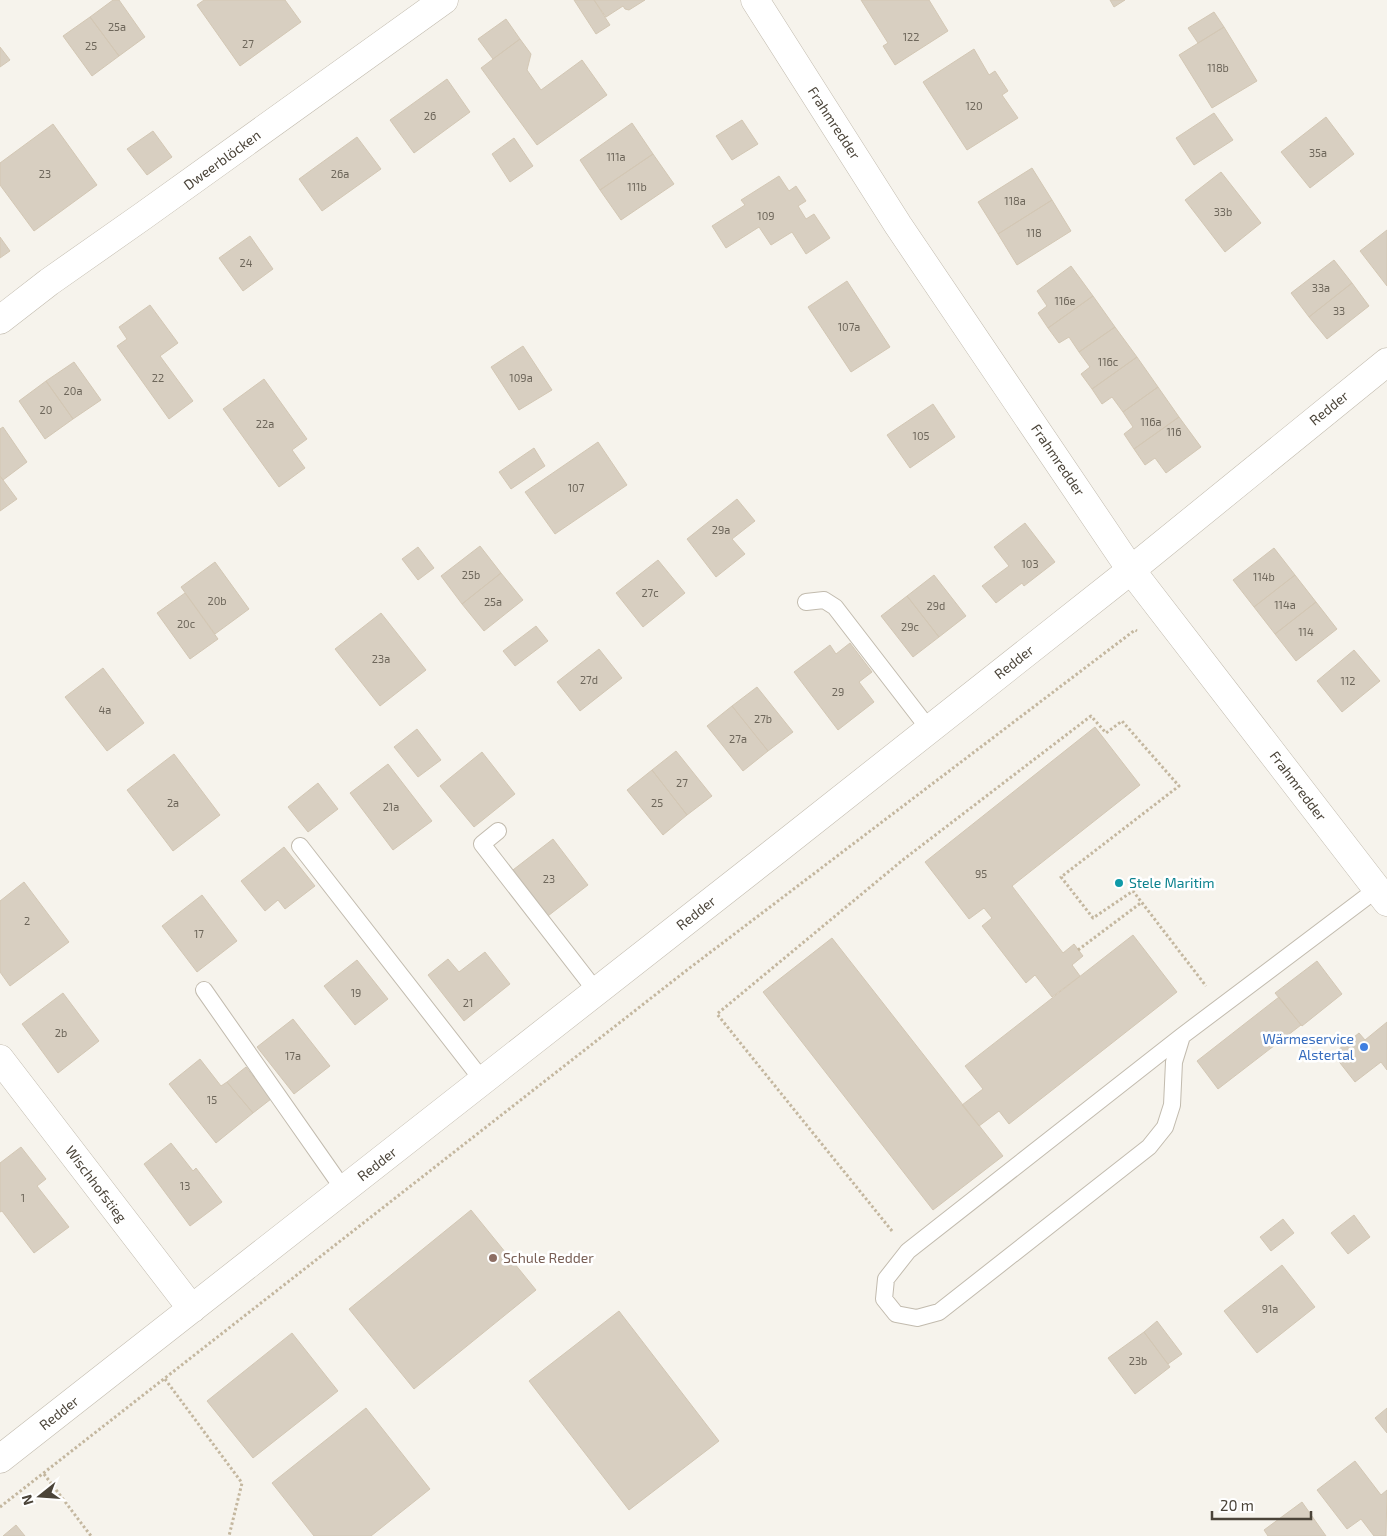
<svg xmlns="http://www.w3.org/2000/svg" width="1387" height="1536" font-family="'Exo 2',sans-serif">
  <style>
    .building { fill: #d8cfc1; stroke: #d3c7b4 }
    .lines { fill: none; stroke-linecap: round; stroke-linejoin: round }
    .service-casing { stroke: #c2bbae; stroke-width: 18 }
    .minor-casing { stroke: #c2bbae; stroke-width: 29 }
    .tertiary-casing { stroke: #c2bbae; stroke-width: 29 }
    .path { stroke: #c4b79f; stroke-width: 3; stroke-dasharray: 2.5 2.5; stroke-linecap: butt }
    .service { stroke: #fff; stroke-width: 16 }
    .minor { stroke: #fff; stroke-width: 28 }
    .tertiary { stroke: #fff; stroke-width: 28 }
    .culture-dot { fill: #0f9aa8; stroke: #fff; stroke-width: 2 }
    .shop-dot { fill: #3f7fe0; stroke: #fff; stroke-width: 2 }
    .education-dot { fill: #8d6e63; stroke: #fff; stroke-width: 2 }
    .labels { text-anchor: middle; stroke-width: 5; stroke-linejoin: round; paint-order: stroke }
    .number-label { font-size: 11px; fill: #6e675b }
    .street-label { font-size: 14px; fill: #4b4439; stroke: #fff }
    .culture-label { font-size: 14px; fill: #0d838f; stroke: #fff; text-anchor: start }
    .shop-label { font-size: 14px; fill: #366cbe; stroke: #fff; text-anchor: end }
    .education-label { font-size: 14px; fill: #785e54; stroke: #fff; text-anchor: start }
  </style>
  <rect width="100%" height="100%" fill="#f6f3ec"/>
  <path class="building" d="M113,0H119L145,37L119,56L90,17Z
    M204,0H285L301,22L240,66L197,5Z
    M574,0H594L610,25L596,34Z
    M594,0H645L629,10L625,9L623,6L606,17Z
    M861,0H929L948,31L895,65L883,46L888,43Z
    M1110,0H1125L1114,7Z
    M1214,12L1224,27L1198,43L1188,28Z
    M90,17L119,56L92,76L63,36Z
    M506,19L520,39L493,59L478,39Z
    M1224,27L1257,81L1212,108L1179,55Z
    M520,39L531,54L527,70L541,90L582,60L607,95L537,145L481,68Z
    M0,47L10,60L0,67Z
    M974,49L989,75L995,71L1008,91L1002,95L1018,118L967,150L923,82Z
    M447,79L470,112L414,153L390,120Z
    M1214,113L1233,140L1194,165L1176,138Z
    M1326,117L1354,154L1310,188L1281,152Z
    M742,120L758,144L732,160L716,136Z
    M632,123L653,154L600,190L580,160Z
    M53,124L97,185L34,231L0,185V163Z
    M153,131L172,157L147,175L127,149Z
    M357,137L381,169L322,211L299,179Z
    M514,138L533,166L510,182L492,154Z
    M653,154L674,184L621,220L600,190Z
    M1032,168L1052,200L998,234L978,202Z
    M1221,172L1261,223L1225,252L1185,200Z
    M779,176L789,191L796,186L806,201L798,206L806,219L814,214L830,238L806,254L792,232L771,245L759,227L726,248L712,226L745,205L741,200Z
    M1052,200L1071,231L1017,265L998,234Z
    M1387,230V286L1360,251Z
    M250,236L273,269L243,291L219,258Z
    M0,237L10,251L0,258Z
    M1334,260L1352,283L1309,317L1291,293Z
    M1071,266L1093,296L1048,328L1038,313L1047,306L1037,291Z
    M847,281L890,347L851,372L808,307Z
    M1352,283L1369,306L1327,339L1309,317Z
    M1093,296L1115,327L1079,352L1069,337L1059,343L1048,328Z
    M150,305L178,343L160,356L193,401L169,419L117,346L127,339L119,327Z
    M1115,327L1137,357L1092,389L1081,374L1090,367L1079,352Z
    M523,346L552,390L519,410L491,367Z
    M1137,357L1158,387L1123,412L1112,397L1102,404L1092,389Z
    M74,362L101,400L73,419L46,381Z
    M264,379L307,439L292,450L305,468L279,487L223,409Z
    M46,381L73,419L45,439L19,401Z
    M1158,387L1179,417L1134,449L1124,434L1133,427L1123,412Z
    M933,404L955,437L910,468L887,435Z
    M1179,417L1201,447L1166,473L1155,458L1145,465L1134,449Z
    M3,427L27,462L3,480L0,476V429Z
    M598,442L627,485L555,534L525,492Z
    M534,448L545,466L511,489L499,472Z
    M0,476L17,499L0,511Z
    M737,499L755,521L732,539L745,554L716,577L687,539Z
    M1025,523L1055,562L1024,586L1022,583L996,603L982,586L1009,566L994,547Z
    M480,546L501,573L462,604L441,576Z
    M418,547L434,568L418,580L402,559Z
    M1274,548L1295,575L1254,607L1233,580Z
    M658,560L685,593L643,627L616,593Z
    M215,562L249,609L215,634L181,587Z
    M501,573L523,600L484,631L462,604Z
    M934,575L966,616L939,637L907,596Z
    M1295,575L1316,602L1275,634L1254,607Z
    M185,593L218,639L190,659L157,613Z
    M907,596L939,637L913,657L881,616Z
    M1316,602L1337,629L1296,661L1275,634Z
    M381,613L426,670L380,706L335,649Z
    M536,626L548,641L515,666L503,651Z
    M850,643L872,672L859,682L874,702L838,730L794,672L830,645L836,654Z
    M599,649L622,678L580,711L557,682Z
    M1354,650L1380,681L1342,712L1317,681Z
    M103,668L144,723L107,751L65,697Z
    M757,687L793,732L768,751L732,706Z
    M732,706L768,751L743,771L707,726Z
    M1095,727L1140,785L1012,886L1063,953L1074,944L1083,956L1072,965L1080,976L1052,997L1035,975L1026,983L982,926L992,918L984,908L969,919L925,862Z
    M417,729L441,760L418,777L394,747Z
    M676,751L712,796L687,815L652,770Z
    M482,752L515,794L474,827L440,786Z
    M174,754L220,815L173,851L127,790Z
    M388,764L432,821L393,850L350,793Z
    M652,770L687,815L663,835L627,790Z
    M318,783L338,809L308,832L288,807Z
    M553,839L588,885L544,919L509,873Z
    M284,847L315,886L285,909L278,900L265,911L241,881Z
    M24,882L69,942L10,986L0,972V901Z
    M202,895L237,941L197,972L162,926Z
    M1133,935L1177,992L1009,1124L999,1111L979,1126L962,1105L983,1089L965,1066Z
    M832,938L1003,1156L933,1210L763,992Z
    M485,952L510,984L464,1021L428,975L448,959L459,972Z
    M357,960L388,999L355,1025L324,986Z
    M1317,961L1342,994L1302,1026L1275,993Z
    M63,993L99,1041L58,1073L22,1024Z
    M1279,997L1301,1025L1218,1089L1197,1061Z
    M293,1019L330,1066L294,1094L257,1047Z
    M1387,1022V1070L1381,1062L1355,1082L1333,1054L1359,1033L1365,1040Z
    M200,1059L221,1086L227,1082L253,1113L216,1143L169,1084Z
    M246,1067L271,1099L253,1113L227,1082Z
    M171,1143L193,1171L196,1168L222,1202L190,1226L144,1164Z
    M21,1147L46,1179L37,1186L69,1227L34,1253L2,1211L0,1212V1163Z
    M471,1210L536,1290L414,1389L349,1309Z
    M1354,1215L1370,1237L1348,1254L1331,1233Z
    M1283,1219L1294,1233L1271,1251L1260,1237Z
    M1282,1265L1315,1307L1257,1353L1224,1311Z
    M619,1311L719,1441L629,1510L529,1381Z
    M1157,1321L1182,1354L1168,1364L1144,1332Z
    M1144,1332L1170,1367L1135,1394L1108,1358Z
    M292,1333L338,1391L253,1458L207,1401Z
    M366,1408L430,1489L371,1536H314L272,1483Z
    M1387,1408V1433L1375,1418Z
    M1355,1461L1381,1495L1387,1490L1386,1536H1374L1361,1519L1347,1529L1317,1490Z
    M1302,1502L1326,1536H1268L1264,1530Z
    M16,1525L25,1536H3Z"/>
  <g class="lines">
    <defs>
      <path id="service" d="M806,602L824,600L835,607L929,729
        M498,831L482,844L596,991
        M300,846L483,1081
        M204,990L344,1190
        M1182,1036L1174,1062L1172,1105L1165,1127L1149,1147L939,1312L917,1318L896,1314L884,1299L886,1279L908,1251L1182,1036L1377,889"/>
      <path id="minor" d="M0,320L49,282L143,216L444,0
        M0,1059L192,1309
        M0,1459L778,849L1131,570L1387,362"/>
      <path id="tertiary" d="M755,0L898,225L1131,570L1387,902"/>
    </defs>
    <use href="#service" class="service-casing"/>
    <use href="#minor" class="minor-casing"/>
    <use href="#tertiary" class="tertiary-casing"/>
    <path class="path" d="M1078,950L1142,902
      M892,1231L717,1014L904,859L1091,716L1106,733L1122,721L1179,786L1061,877L1093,918L1133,891L1206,986
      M165,1379L242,1483L229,1536
      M44,1474L91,1536
      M0,1507L687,970L1135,630L1137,631"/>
    <use href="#service" class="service"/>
    <use href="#minor" class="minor"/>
    <use href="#tertiary" class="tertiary"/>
  </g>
  <circle class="culture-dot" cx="1119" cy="883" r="5"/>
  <circle class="shop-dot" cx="1364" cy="1047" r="5"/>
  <circle class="education-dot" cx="493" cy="1258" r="5"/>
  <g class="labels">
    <g class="number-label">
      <text x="117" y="31">25a</text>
      <text x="911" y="41">122</text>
      <text x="248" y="48">27</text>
      <text x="91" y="50">25</text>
      <text x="1218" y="72">118b</text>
      <text x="974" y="110">120</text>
      <text x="430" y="120">26</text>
      <text x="1318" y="157">35a</text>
      <text x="616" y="161">111a</text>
      <text x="45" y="178">23</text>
      <text x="340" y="178">26a</text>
      <text x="637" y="191">111b</text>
      <text x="1015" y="205">118a</text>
      <text x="1223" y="216">33b</text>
      <text x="766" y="220">109</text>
      <text x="1034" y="237">118</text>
      <text x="246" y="267">24</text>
      <text x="1321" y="292">33a</text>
      <text x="1065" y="305">116e</text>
      <text x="1339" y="315">33</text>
      <text x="849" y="331">107a</text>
      <text x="1108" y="366">116c</text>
      <text x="158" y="382">22</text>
      <text x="521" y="382">109a</text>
      <text x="73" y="395">20a</text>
      <text x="46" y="414">20</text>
      <text x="1151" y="426">116a</text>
      <text x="265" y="428">22a</text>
      <text x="1174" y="436">116</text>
      <text x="921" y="440">105</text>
      <text x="576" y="492">107</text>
      <text x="721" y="534">29a</text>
      <text x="1030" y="568">103</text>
      <text x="471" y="579">25b</text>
      <text x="1264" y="581">114b</text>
      <text x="650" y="597">27c</text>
      <text x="217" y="605">20b</text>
      <text x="493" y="606">25a</text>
      <text x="1285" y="609">114a</text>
      <text x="936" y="610">29d</text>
      <text x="186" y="628">20c</text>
      <text x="910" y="631">29c</text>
      <text x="1306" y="636">114</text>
      <text x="381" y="663">23a</text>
      <text x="589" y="684">27d</text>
      <text x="1348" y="685">112</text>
      <text x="838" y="696">29</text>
      <text x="105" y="714">4a</text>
      <text x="763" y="723">27b</text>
      <text x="738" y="743">27a</text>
      <text x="682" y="787">27</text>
      <text x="173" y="807">2a</text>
      <text x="657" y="807">25</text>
      <text x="391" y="811">21a</text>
      <text x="981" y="878">95</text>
      <text x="549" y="883">23</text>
      <text x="27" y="925">2</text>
      <text x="199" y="938">17</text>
      <text x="356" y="997">19</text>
      <text x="468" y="1007">21</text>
      <text x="61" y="1037">2b</text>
      <text x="293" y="1060">17a</text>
      <text x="212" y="1104">15</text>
      <text x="185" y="1190">13</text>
      <text x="23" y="1202">1</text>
      <text x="1270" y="1313">91a</text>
      <text x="1138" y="1365">23b</text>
    </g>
    <g class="street-label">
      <text transform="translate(834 123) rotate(57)" y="5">Frahmredder</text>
      <text transform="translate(222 160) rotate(-36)" y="5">Dweerblöcken</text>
      <text transform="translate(1329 408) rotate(-39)" y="5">Redder</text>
      <text transform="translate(1058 460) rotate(56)" y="5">Frahmredder</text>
      <text transform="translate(1014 662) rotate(-38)" y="5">Redder</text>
      <text transform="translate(1298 786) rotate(53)" y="5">Frahmredder</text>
      <text transform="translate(696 913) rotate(-38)" y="5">Redder</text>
      <text transform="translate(377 1164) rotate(-38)" y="5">Redder</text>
      <text transform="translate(96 1184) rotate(53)" y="5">Wischhofstieg</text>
      <text transform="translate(59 1413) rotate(-38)" y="5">Redder</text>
    </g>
    <g class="culture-label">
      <text x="1129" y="888">Stele Maritim</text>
    </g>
    <g class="shop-label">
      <text x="1354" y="1044">Wärmeservice<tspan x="1354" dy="16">Alstertal</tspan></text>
    </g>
    <g class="education-label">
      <text x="503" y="1263">Schule Redder</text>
    </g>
  </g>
  <g transform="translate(40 1496) rotate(253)" stroke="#ffffff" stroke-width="4" paint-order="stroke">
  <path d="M0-4L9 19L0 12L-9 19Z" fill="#4b4439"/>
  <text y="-8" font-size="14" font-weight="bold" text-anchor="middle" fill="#4b4439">N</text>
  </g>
  <path d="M1212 1511v8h99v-8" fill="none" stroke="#4b4439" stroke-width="2.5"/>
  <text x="1220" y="1511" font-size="15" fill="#4b4439" stroke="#ffffff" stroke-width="4" paint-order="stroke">20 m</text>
</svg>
